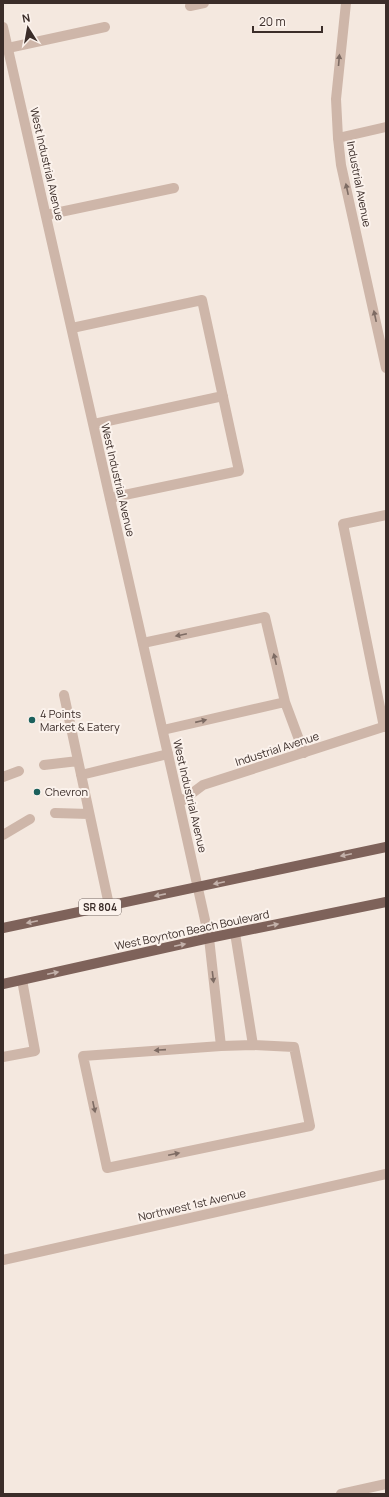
<svg xmlns="http://www.w3.org/2000/svg" width="389" height="1497" font-family="Manrope,sans-serif">
  <style>
    .lines { fill: none; stroke-linecap: round; stroke-linejoin: round }
    .service { stroke: #ceb6a9; stroke-width: 10 }
    .minor { stroke: #ceb6a9; stroke-width: 10 }
    .primary { stroke: #7e625a; stroke-width: 10 }
    .oneway { fill: #7d6b63 }
    .oneway2 { fill: #c3b1aa }
    .poi-dot { fill: #1b605c; stroke: #fbf2ec; stroke-width: 1.5 }
    .labels { text-anchor: middle; stroke-width: 4; stroke-linejoin: round; paint-order: stroke }
    .shield { fill: #fbf2ec; stroke: #756864; stroke-width: 1 }
    .shield-label { font-size: 10px; font-weight: bold; fill: #3b2d29 }
    .street-label { font-size: 11px; fill: #3b2d29; stroke: #fbf2ec }
    .poi-label { font-size: 11px; fill: #3b2d29; stroke: #fbf2ec; text-anchor: start }
  </style>
  <rect width="100%" height="100%" fill="#f4e8df"/>
  <g class="lines">
    <path class="service" d="M190,6L204,3
      M8,48L105,27
      M338,138L386,127
      M46,215L174,188
      M72,328L202,300L239,471L110,498
      M94,424L223,396
      M143,643L265,617L285,702L163,730
      M64,695L109,905
      M285,702L304,753
      M384,727L343,524L386,515
      M44,765L78,761
      M81,775L168,754
      M3,777L19,771
      M55,813L89,814
      M3,835L30,819
      M209,938L221,1046L83,1056L107,1168L310,1126L294,1047L253,1045L235,933
      M221,1046L253,1045
      M3,1057L35,1051L22,980"/>
    <path class="minor" d="M346,3L336,99L338,138L341,165L386,368
      M3,27L179,803L209,938
      M179,803L203,785L386,726
      M3,1260L386,1174
      M341,1494L386,1484"/>
    <path class="primary" d="M3,928L386,847
      M3,984L209,938L386,902"/>
  </g>
  <defs><path id="oneway-solid" d="M-6-.8H1V-3.2L6.5 0L1 3.2V.8H-6Z"/></defs>
  <g class="oneway">
    <use href="#oneway-solid" transform="translate(339 60) rotate(-85)"/>
    <use href="#oneway-solid" transform="translate(347 189) rotate(-102)"/>
    <use href="#oneway-solid" transform="translate(375 316) rotate(-102)"/>
    <use href="#oneway-solid" transform="translate(181 635) rotate(168)"/>
    <use href="#oneway-solid" transform="translate(275 659) rotate(-103)"/>
    <use href="#oneway-solid" transform="translate(201 721) rotate(-13)"/>
    <use href="#oneway-solid" transform="translate(213 977) rotate(83)"/>
    <use href="#oneway-solid" transform="translate(160 1050) rotate(176)"/>
    <use href="#oneway-solid" transform="translate(94 1107) rotate(78)"/>
    <use href="#oneway-solid" transform="translate(174 1154) rotate(-12)"/>
  </g>
  <g class="oneway2">
    <use href="#oneway-solid" transform="translate(346 855) rotate(168)"/>
    <use href="#oneway-solid" transform="translate(219 883) rotate(168)"/>
    <use href="#oneway-solid" transform="translate(160 895) rotate(169)"/>
    <use href="#oneway-solid" transform="translate(32 922) rotate(168)"/>
    <use href="#oneway-solid" transform="translate(273 925) rotate(-12)"/>
    <use href="#oneway-solid" transform="translate(180 945) rotate(-12)"/>
    <use href="#oneway-solid" transform="translate(53 973) rotate(-12)"/>
  </g>
  <g class="poi-dot">
    <circle cx="32" cy="720" r="4"/>
    <circle cx="37" cy="792" r="4"/>
  </g>
  <g class="labels">
    <rect class="shield" x="79" y="899" width="42" height="16" rx="3"/>
    <g class="shield-label">
      <text x="100" y="911">SR 804</text>
    </g>
    <g class="street-label">
      <text transform="translate(47 164) rotate(77)" y="4">West Industrial Avenue</text>
      <text transform="translate(359 184) rotate(79)" y="4">Industrial Avenue</text>
      <text transform="translate(118 480) rotate(77)" y="4">West Industrial Avenue</text>
      <text transform="translate(277 749) rotate(-18)" y="4">Industrial Avenue</text>
      <text transform="translate(190 796) rotate(77)" y="4">West Industrial Avenue</text>
      <text transform="translate(192 930) rotate(-12)" y="4">West Boynton Beach Boulevard</text>
      <text transform="translate(192 1205) rotate(-13)" y="4">Northwest 1st Avenue</text>
    </g>
    <g class="poi-label">
      <text x="40" y="718">4 Points<tspan x="40" dy="13">Market &amp; Eatery</tspan></text>
      <text x="45" y="796">Chevron</text>
    </g>
  </g>
  <rect width="389" height="1497" fill="none" stroke="#3b2d29" stroke-width="8"/>
  <g transform="translate(28 28) rotate(349)" stroke="#fbf2ec" stroke-width="3" paint-order="stroke">
  <path d="M0-3L7 15L0 10L-7 15Z" fill="#3b2d29"/>
  <text y="-6" font-size="11" font-weight="bold" text-anchor="middle" fill="#3b2d29">N</text>
  </g>
  <path d="M253 26v6h69v-6" fill="none" stroke="#3b2d29" stroke-width="2"/>
  <text x="259" y="26" font-size="12" fill="#3b2d29" stroke="#fbf2ec" stroke-width="3" paint-order="stroke">20 m</text>
</svg>
